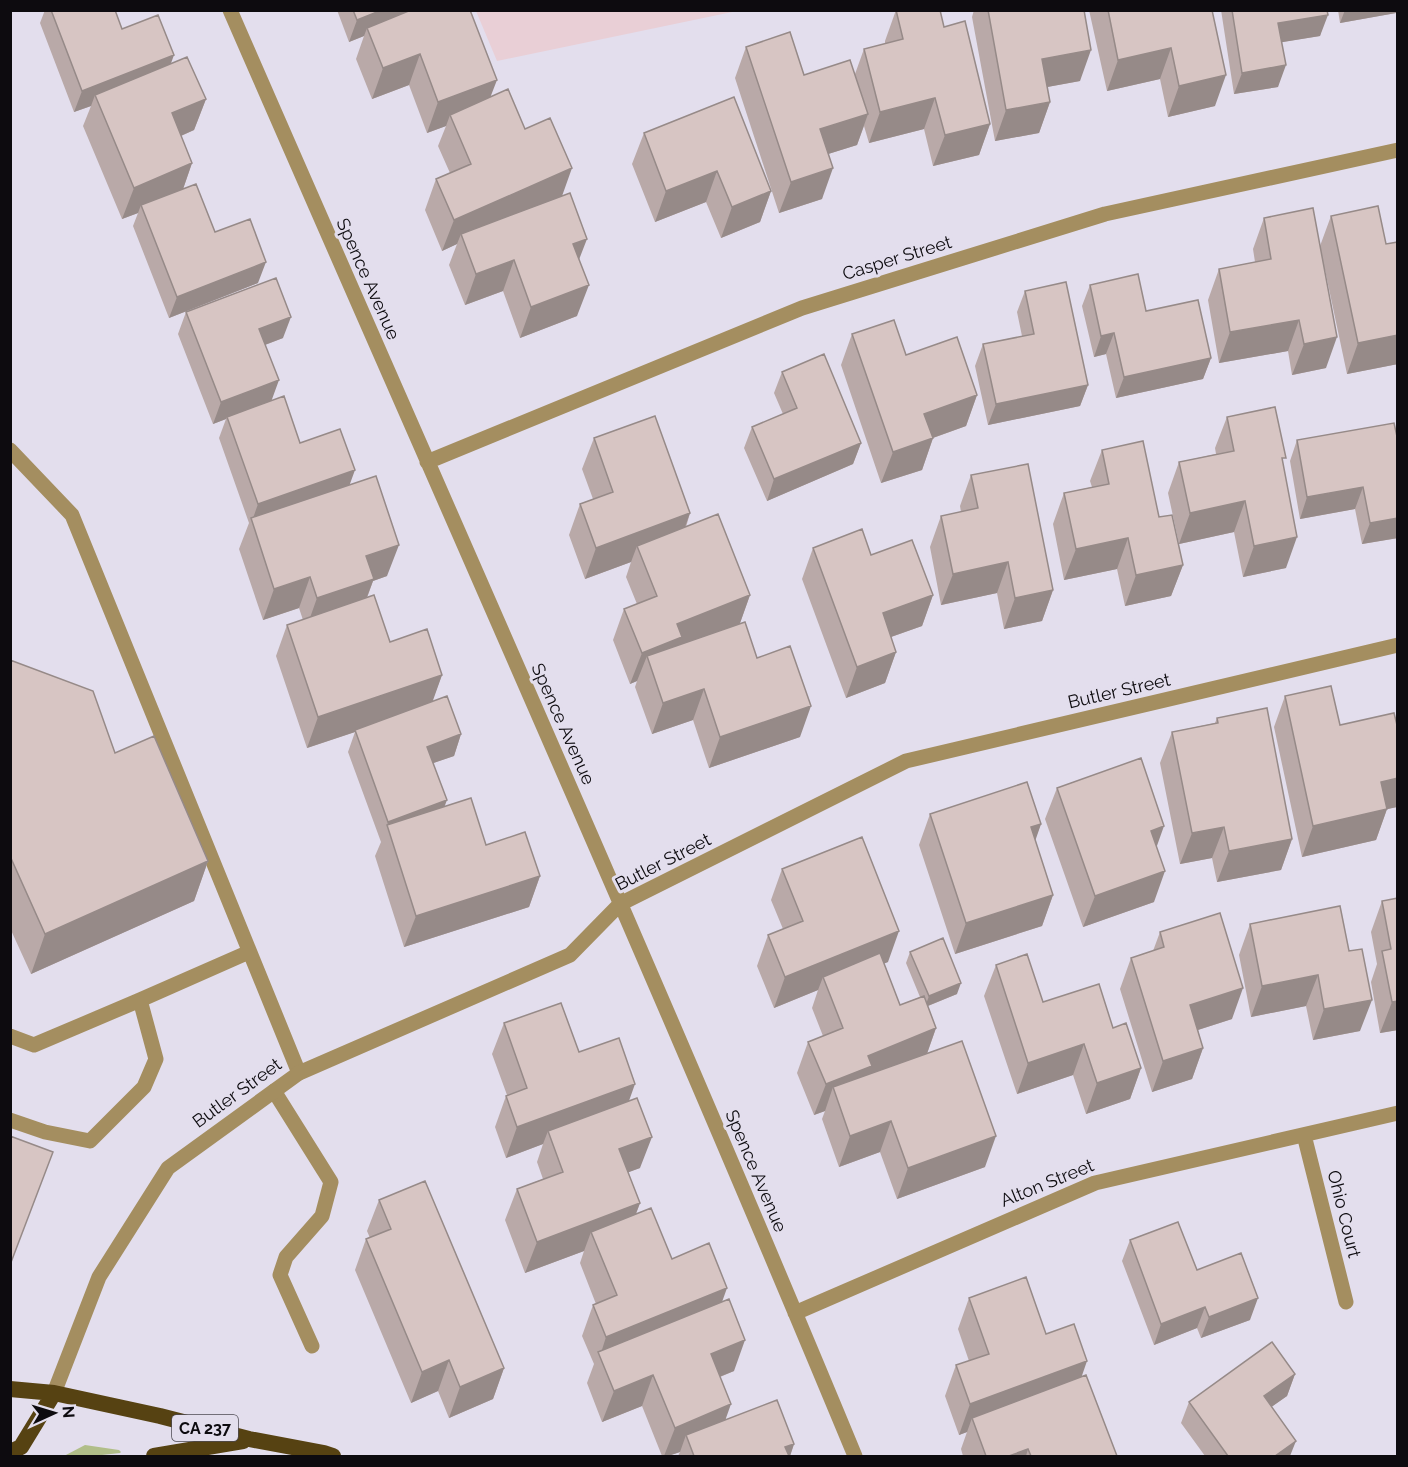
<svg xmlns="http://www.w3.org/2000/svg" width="1408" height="1467" font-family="Raleway,sans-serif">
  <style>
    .education { fill: #e9cfd6 }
    .green { fill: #b1be89 }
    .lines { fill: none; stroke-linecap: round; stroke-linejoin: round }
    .service { stroke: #a48e60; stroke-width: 15 }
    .minor { stroke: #a48e60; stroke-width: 15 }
    .trunk { stroke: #564212; stroke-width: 16 }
    .wall { fill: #b9a9a8 }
    .shaded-wall { fill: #968a88 }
    .building { fill: #d7c5c3; stroke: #968a88; stroke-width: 1.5 }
    .labels { text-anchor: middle; stroke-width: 6; stroke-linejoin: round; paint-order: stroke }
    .shield { fill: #e3deed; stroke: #4d4a52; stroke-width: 1.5 }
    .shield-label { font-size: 16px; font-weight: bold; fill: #0d0b0f }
    .street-label { font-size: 18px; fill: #0d0b0f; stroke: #e3deed }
  </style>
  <rect width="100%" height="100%" fill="#e3deed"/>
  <path class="education" d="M476,11H737L497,61Z"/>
  <path class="green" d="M85,1445L119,1450L121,1452L120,1453L93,1456H64Z"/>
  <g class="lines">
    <path class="service" d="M10,450L72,515L299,1073
      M10,1036L34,1045L140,1000L249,952
      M274,1091L331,1182L322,1216L286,1257L280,1275L312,1346
      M10,1120L45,1132L90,1141L144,1087L156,1059L140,1000"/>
    <path class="minor" d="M230,10C440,492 654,971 855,1456
      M427,462L802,308L1105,214L1398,150
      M1304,1135L1346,1302
      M795,1313L1095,1183L1398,1113
      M54,1393L99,1277L168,1168L299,1073L570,955L620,904L906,761L1398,645"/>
    <path class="trunk" d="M10,1389L54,1393L160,1416L249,1439L324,1453L333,1456
      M10,1452L21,1447L54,1393
      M154,1456L243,1441"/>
  </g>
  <path class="wall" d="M45,10H115L122,29L171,63L206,99L194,130L181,136L192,163L183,189L215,232L258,283L169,318L133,226L138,213L122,219L83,126L91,106L74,112L40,23Z
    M337,10H470L490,97L525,129L562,196L579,260L577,316L520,338L503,291L465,305L449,265L457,244L442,251L425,210L436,179L450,173L438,146L446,126L427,133L409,85L372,99L356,59L364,36L349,42Z
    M896,10L944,27L990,124L979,155L933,166L924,129L869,143L864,126L857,145L828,154L822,199L779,213L735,78L746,47L804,75L855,74L864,49L885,44V41Z
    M974,10H1084L1080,81L1047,87L1050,102L1039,133L995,141L972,17Z
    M1089,10H1212L1215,106L1168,117L1160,79L1107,91Z
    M1221,10H1327L1320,36L1282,42L1278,87L1234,94Z
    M1338,10H1398V21L1396,13L1340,23Z
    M644,133L771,191L760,222L721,238L706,202L655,222L632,164Z
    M1331,216L1386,244L1398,242V364L1347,374L1325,270L1326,368L1292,375L1288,351L1219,363L1208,300L1219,269L1255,262L1253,249L1264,218L1320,246Z
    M1090,285L1146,311L1211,358L1203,379L1116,398L1106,354L1094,357L1082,306Z
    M1025,291L1088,385L1080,406L988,425L975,366L983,344L1022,336L1017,312Z
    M186,312L283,338L265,345L271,401L300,443L350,485L387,576L373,581L367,598L390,642L442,675L432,701L461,734L454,756L433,763L444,807L486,845L540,876L529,907L404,947L375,856L381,842L348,752L355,732L307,748L276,656L287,625L303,620L299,608L263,620L239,549L249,523L219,438L226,419L213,424L178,334Z
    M852,334L906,355L977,395L966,426L933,438L922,470L881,483L841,365Z
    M782,372L861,443L853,464L767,501L744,448L752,427L783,414L774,393Z
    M1227,417L1283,465L1286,568L1243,577L1234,532L1179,544L1168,493L1179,462L1216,454L1215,448Z
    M594,438L690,513L686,527L750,595L740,623L757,658L800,737L709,768L693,720L652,734L635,687L637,681L630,684L613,640L624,609L637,604L626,577L631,562L585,579L569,535L580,504L593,499L582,469Z
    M1297,440L1398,441V538L1362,544L1355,509L1300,519L1290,461Z
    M1102,450L1159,517L1183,565L1171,596L1125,606L1117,569L1064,580L1053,524L1064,493L1092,487L1090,481Z
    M971,475L1053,590L1042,621L1004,629L997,593L941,605L930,547L941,516L961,512L960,506Z
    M813,548L871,555L933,595L922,626L891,637L896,652L885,683L846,698L802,579Z
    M10,660L115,753L208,861L194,901L31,974L10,928Z
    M1285,696L1340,725L1398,729V805L1397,807L1387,809L1376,840L1302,857L1274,727Z
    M1217,718L1292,839L1281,870L1217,882L1212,858L1180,864L1160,763L1172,732L1215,723Z
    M1057,788L1154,902L1083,927L1045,819Z
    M930,814L1041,824L1035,839L1053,895L1042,926L955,954L919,845Z
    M782,869L888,962L884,963L900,1005L920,997L906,963L910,952L957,994L928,1006L936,1028L927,1054L985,1167L897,1199L880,1152L839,1167L822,1119L825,1111L814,1115L797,1073L808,1042L823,1036L812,1008L818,990L774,1008L757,966L768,935L783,929L771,900Z
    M1398,898V1030L1380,1033L1371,982L1377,964L1371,932L1382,901Z
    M1340,906L1360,1031L1313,1040L1306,1006L1251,1017L1239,955L1250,924Z
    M1160,932L1232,1019L1198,1030L1203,1048L1192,1079L1152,1092L1120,989L1131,958L1153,951Z
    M996,965L1043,1002L1113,1028L1141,1068L1130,1099L1086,1114L1073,1075L1017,1094L984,996Z
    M504,1023L579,1052L629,1101L640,1168L628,1172L640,1203L636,1214L672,1259L722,1302L734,1371L720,1377L726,1420L794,1444L790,1456H678L680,1452L668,1456H662L642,1406L602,1422L587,1383L594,1364L582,1336L593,1305L596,1304L580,1263L584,1251L525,1273L505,1220L517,1189L543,1179L537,1162L543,1144L506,1158L495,1127L506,1096L507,1095L492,1054Z
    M379,1200L504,1368L493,1399L449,1418L438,1391L411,1403L355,1270L366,1239L370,1238L367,1231Z
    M1130,1240L1197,1270L1250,1320L1201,1338L1197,1328L1154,1345L1122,1261Z
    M969,1298L1046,1334L1082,1377L1117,1456H963L961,1449L967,1432L959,1435L945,1396L956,1365L969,1361L958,1329Z
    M1295,1374L1287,1396L1271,1407L1290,1456H1205L1181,1423L1189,1402Z"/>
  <path class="shaded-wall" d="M382,10H428L367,28L364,36L349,42L357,20Z
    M1345,10H1397L1396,13L1340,23Z
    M1328,15L1320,36L1271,44L1278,23Z
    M1171,48L1160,79L1107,91L1118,60Z
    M1091,50L1080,81L1031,90L1042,59Z
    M420,54L409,85L372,99L383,68Z
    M174,55L166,77L95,95L91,106L74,112L82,91Z
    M1286,65L1278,87L1234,94L1242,73Z
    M1226,75L1215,106L1168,117L1179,86Z
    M497,80L485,111L450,115L446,126L427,133L438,102Z
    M935,98L924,129L869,143L880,112Z
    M206,99L194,130L160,145L172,113Z
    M1050,102L1039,133L995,141L1006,110Z
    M868,114L857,145L809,160L820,129Z
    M990,124L979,155L933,166L945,135Z
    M192,163L181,195L141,205L138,213L122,219L134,188Z
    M572,168L561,199L461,234L457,244L442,251L454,220Z
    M833,168L822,199L779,213L791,182Z
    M717,171L706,202L655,222L666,191Z
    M771,191L760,222L721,238L732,207Z
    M587,239L575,270L573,244Z
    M514,260L503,291L465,305L476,274Z
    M266,262L258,283L169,318L177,297Z
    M589,285L577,316L520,338L531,307Z
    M291,317L283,338L251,350L259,329Z
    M1299,320L1288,351L1219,363L1230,332Z
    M1114,333L1106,354L1094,357L1101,336Z
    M1398,335V364L1347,374L1358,343Z
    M1337,337L1326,368L1292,375L1304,344Z
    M1211,358L1203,379L1116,398L1124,377Z
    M279,380L271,402L227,417L226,419L213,424L221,402Z
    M1088,385L1080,406L988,425L996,404Z
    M977,395L966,426L913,445L924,414Z
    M933,438L922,470L881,483L893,452Z
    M861,443L853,464L767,501L774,479Z
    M355,470L347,492L252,521L258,504Z
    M1363,487L1355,509L1300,519L1307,497Z
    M1245,501L1234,532L1179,544L1190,513Z
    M690,513L679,544L637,546L631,562L585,579L596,548Z
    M1398,518V538L1362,544L1370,523Z
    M1297,537L1286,568L1243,577L1254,546Z
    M1128,538L1117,569L1064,580L1076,549Z
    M399,545L387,576L373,581L362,610L306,629L317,598L366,556Z
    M1008,562L997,593L941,605L953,574Z
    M1183,565L1171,596L1125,606L1136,575Z
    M310,577L299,608L263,620L274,589Z
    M1053,590L1042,621L1004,629L1015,598Z
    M750,595L739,626L647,656L637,681L630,684L642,653L677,624Z
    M933,595L922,626L871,644L883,613Z
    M896,652L885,683L846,698L857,667Z
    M442,675L431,706L355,730V732L307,748L318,717Z
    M704,689L693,720L652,734L663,703Z
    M811,706L800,737L709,768L720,737Z
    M461,734L454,756L419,768L427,747Z
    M1398,778L1397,807L1370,813L1381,782Z
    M447,800L439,821L387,826L388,822Z
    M1387,809L1376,840L1302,857L1313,826Z
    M1041,824L1030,856L1031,827Z
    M1164,826L1153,857L1151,831Z
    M1224,827L1212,858L1180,864L1192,833Z
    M1292,839L1281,870L1217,882L1229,851Z
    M208,861L194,901L31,974L45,934Z
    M1165,871L1154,902L1083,927L1095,896Z
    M540,876L529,907L404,947L416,916Z
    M1053,895L1042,926L955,954L966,923Z
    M899,931L888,962L827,987L823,977L818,990L774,1008L785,977Z
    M1318,975L1306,1006L1251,1017L1262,986Z
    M961,983L957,994L925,1007L929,996Z
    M1243,988L1232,1019L1179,1036L1190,1005Z
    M1372,1000L1360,1031L1313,1040L1324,1009Z
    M1398,1001V1030L1380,1033L1392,1002Z
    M936,1028L925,1059L833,1087L825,1111L814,1115L826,1084L868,1056Z
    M1084,1044L1073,1075L1017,1094L1028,1063Z
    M1203,1048L1192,1079L1152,1092L1163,1061Z
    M1141,1068L1130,1099L1086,1114L1097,1083Z
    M635,1084L624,1115L548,1131L543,1144L506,1158L517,1127Z
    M891,1121L880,1152L839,1167L850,1136Z
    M996,1136L985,1167L897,1199L908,1168Z
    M652,1137L640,1168L608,1180L619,1149Z
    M640,1203L628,1234L591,1232L584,1251L525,1273L537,1242Z
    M727,1288L716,1319L600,1356L606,1337Z
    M1258,1298L1250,1320L1201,1338L1209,1317Z
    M1205,1307L1197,1328L1154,1345L1161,1324Z
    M745,1340L734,1371L699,1385L711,1354Z
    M449,1360L438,1391L411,1403L422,1372Z
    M1087,1361L1076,1393L972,1418L967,1432L959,1435L970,1404Z
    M504,1368L493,1399L449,1418L460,1387Z
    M1295,1374L1287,1396L1256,1418L1264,1396Z
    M653,1375L642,1406L602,1422L614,1391Z
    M731,1404L720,1435H686L680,1452L668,1456H664L675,1428Z
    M1296,1441L1290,1456H1275Z
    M794,1444L790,1456H782L785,1447Z
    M1028,1449L1026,1456H1009Z"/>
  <path class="building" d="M51,10H115L122,29L158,15L174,55L82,91Z
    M353,10H382L357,20Z
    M411,10H470L497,80L438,102L420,54L383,68L367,28Z
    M896,10H940L944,27L965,21L990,124L945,135L935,98L880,112L864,49L903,39Z
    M988,10H1084L1091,50L1042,59L1050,102L1006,110Z
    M1108,10H1212L1226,75L1179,86L1171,48L1118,60Z
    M1232,10H1327L1328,15L1278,23L1286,65L1242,73Z
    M790,32L804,75L850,60L868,114L820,129L833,168L791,182L746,47Z
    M187,57L206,99L172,113L192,163L134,188L95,95Z
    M508,89L525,129L550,118L572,168L454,220L436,179L471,164L450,115Z
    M734,97L771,191L732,207L717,171L666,191L644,133Z
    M196,184L215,232L250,219L266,262L177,297L141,205Z
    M570,193L587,239L573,244L589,285L531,307L514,260L476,274L461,234Z
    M1378,206L1386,244L1398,242V335L1358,343L1331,216Z
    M1313,208L1337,337L1304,344L1299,320L1230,332L1219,269L1271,259L1264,218Z
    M1138,274L1146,311L1198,300L1211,358L1124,377L1114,333L1101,336L1090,285Z
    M276,278L291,317L259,329L279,380L221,402L186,312Z
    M1066,282L1088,385L996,404L983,344L1034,334L1025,291Z
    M894,320L906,355L957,337L977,395L924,414L933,438L893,452L852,334Z
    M824,354L861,443L774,479L752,427L797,408L782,372Z
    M284,396L300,443L340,429L355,470L258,504L227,417Z
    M1275,407L1286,458H1282L1297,537L1254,546L1245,501L1190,513L1179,462L1234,451L1227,417Z
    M655,416L690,513L596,548L580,504L613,492L594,438Z
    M1394,423L1398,441V518L1370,523L1363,487L1307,497L1297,440Z
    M1143,441L1159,517L1172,515L1183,565L1136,575L1128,538L1076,549L1064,493L1109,484L1102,450Z
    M1028,464L1053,590L1015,598L1008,562L953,574L941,516L978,508L971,475Z
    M376,476L399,545L366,556L374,579L317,598L310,577L274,589L251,518Z
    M718,514L750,595L677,624L682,637L642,653L624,609L657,596L637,546Z
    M862,529L871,555L912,540L933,595L883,613L896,652L857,667L813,548Z
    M374,595L390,642L427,629L442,675L318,717L287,625Z
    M745,622L757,658L790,646L811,706L720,737L704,689L663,703L647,656Z
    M10,660L93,691L115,753L154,736L208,861L45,934L10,856Z
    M1331,686L1340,725L1394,713L1398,729V778L1381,782L1387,809L1313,826L1285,696Z
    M447,696L461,734L427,747L447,800L388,822L355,730Z
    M1267,708L1292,839L1229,851L1224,827L1192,833L1172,732L1218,723L1217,718Z
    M1141,758L1164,826L1151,831L1165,871L1095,896L1057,788Z
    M1027,782L1041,824L1031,827L1053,895L966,923L930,814Z
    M471,798L486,845L525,832L540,876L416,916L387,825Z
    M862,837L899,931L785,977L768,935L803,921L782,869Z
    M1398,898V1001L1392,1002L1382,951L1391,949L1382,901Z
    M1340,906L1349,951L1362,949L1372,1000L1324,1009L1318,975L1262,986L1250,924Z
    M1220,913L1243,988L1190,1005L1203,1048L1163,1061L1131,958L1164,947L1160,932Z
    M943,938L961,983L929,996L910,952Z
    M880,953L900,1005L924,996L936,1028L868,1056L872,1066L826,1084L808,1042L843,1028L823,977Z
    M1027,954L1043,1002L1099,984L1113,1028L1126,1023L1141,1068L1097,1083L1084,1044L1028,1063L996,965Z
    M561,1003L579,1052L619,1038L635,1084L517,1127L506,1096L527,1088L504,1023Z
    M962,1041L996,1136L908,1168L891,1121L850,1136L833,1087Z
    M637,1098L652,1137L619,1149L640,1203L537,1242L517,1189L563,1172L548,1131Z
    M10,1136L53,1152L10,1265Z
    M425,1181L504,1368L460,1387L449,1360L422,1372L366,1239L391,1229L379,1200Z
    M651,1208L672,1259L709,1243L727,1288L606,1337L593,1305L617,1295L591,1232Z
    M1178,1222L1197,1270L1241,1253L1258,1298L1209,1317L1205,1307L1161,1324L1130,1240Z
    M1026,1277L1046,1334L1074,1324L1087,1361L970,1404L956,1365L989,1354L969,1298Z
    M729,1299L745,1340L711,1354L731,1404L675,1428L653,1375L614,1391L598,1352Z
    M1272,1342L1295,1374L1264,1396L1296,1441L1275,1456H1228L1189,1402Z
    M1086,1375L1117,1456H1031L1028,1449L1009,1456H986L972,1418Z
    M777,1400L794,1444L785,1447L789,1456H694L686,1435Z"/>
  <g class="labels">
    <rect class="shield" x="172" y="1415" width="66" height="26" rx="4.5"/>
    <g class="shield-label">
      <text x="205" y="1434">CA 237</text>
    </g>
    <g class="street-label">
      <text transform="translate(897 258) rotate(-17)" y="6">Casper Street</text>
      <text transform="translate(368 279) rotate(66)" y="6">Spence Avenue</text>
      <text transform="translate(1119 691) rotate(-13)" y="6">Butler Street</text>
      <text transform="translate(563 724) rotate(66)" y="6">Spence Avenue</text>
      <text transform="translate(663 862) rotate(-27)" y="6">Butler Street</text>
      <text transform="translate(237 1093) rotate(-36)" y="6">Butler Street</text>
      <text transform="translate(756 1171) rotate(67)" y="6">Spence Avenue</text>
      <text transform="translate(1047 1183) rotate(-22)" y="6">Alton Street</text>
      <text transform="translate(1344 1214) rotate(76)" y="6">Ohio Court</text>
    </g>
  </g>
  <rect width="1408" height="1467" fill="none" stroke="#0d0b0f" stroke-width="24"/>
  <g transform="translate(54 1413) rotate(86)" stroke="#e3deed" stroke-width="4.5" paint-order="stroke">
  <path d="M0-4.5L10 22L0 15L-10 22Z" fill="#0d0b0f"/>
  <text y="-9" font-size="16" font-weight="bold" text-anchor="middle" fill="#0d0b0f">N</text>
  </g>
</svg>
